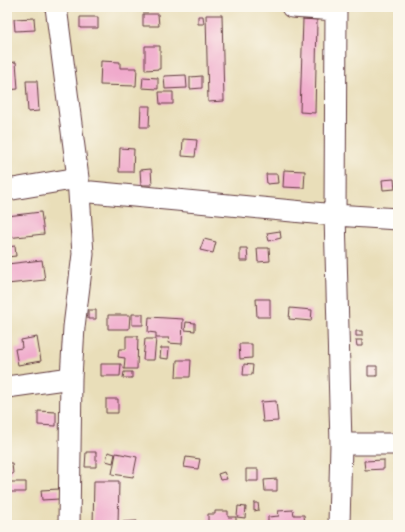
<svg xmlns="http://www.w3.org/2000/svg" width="405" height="532" font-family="Pangolin,sans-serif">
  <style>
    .building { fill: #f0aacc }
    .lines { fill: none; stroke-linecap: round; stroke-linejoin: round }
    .street-casing { stroke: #623c40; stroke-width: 23 }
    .street { stroke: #fff; stroke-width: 21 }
  </style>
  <rect width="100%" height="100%" fill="#fbf7ec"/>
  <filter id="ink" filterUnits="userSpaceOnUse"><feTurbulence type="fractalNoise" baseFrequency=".025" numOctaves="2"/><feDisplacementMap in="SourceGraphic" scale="8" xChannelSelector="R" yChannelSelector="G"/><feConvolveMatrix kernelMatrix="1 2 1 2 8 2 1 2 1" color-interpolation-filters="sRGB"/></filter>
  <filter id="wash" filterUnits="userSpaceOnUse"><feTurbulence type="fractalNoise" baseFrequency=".012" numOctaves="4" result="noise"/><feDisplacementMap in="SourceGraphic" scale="16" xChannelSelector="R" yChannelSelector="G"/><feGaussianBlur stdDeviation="0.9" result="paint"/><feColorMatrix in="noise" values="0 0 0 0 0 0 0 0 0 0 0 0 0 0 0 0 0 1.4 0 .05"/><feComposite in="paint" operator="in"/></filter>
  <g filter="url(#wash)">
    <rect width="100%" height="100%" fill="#e9deb9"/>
    <g id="blocks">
      <path class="building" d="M143,14H158L159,26H143Z
        M206,15H222L224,101L208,102Z
        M198,16H203L204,24H198Z
        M80,17H98V28H80Z
        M34,18L35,30L15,31L14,19Z
        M303,19L317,20L315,113L300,112Z
        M145,46H160V69L145,70Z
        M101,61L120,62V68H137L136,86L100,85Z
        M16,62L18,89L7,90V63Z
        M186,75L187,88L165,89L164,76Z
        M202,76V88L190,89V77Z
        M143,77L158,78V89L142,88Z
        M26,81H37L39,111L28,112Z
        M159,92H173V104H160Z
        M141,106H150L149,127H140Z
        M183,139L197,140L195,157L182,156Z
        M120,148L134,149L133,172H119Z
        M151,169L152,185H141L140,170Z
        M284,170L305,171L304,188L283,187Z
        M266,174H277L278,183L267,184Z
        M394,179L395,189L383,190L382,180Z
        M41,212L44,234L7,238V216Z
        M280,231L281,238L269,241L267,233Z
        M204,239L216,242L213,253L200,250Z
        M15,246L16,256L7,257V247Z
        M240,248H247L248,261H240Z
        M257,248H269L270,261L258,262Z
        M42,260L45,280L7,284V264Z
        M256,299H270V317H257Z
        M290,308L312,310L311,321L289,319Z
        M88,310H96V319H88Z
        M132,314H143V325H132Z
        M108,315H130L129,329H108Z
        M149,317L183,319L182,344L168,343L169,338H156V333L148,332Z
        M186,322L195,323V331L185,330Z
        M356,331H362V336H356Z
        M126,336H138L137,369H124L125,358L118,357L119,349H126Z
        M37,337L41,361L18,365L15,349L22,348L21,340Z
        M145,339H156L154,360H143Z
        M356,340H362V346H357Z
        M239,344H252V358L240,359Z
        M161,348H169L168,359L160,358Z
        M177,360H191L190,377H176Z
        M101,364H121L120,376H101Z
        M244,364L253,365L252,375H243Z
        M368,366H377V376H368Z
        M124,372H132V378H123Z
        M106,399H118V413H106Z
        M276,401L278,421L263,422L261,402Z
        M38,411L56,412V426L38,425Z
        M86,452H96V467H85Z
        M108,452L115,454L113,463L106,461Z
        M116,453L137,457L133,477L112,474Z
        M186,457L200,459L198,469L184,467Z
        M384,460V469L365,470L364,461Z
        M7,463H12L13,474H7Z
        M246,469H258V481H246Z
        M224,472L227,479L220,480L218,474Z
        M277,479V491H265L264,480Z
        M94,481H119L118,525H93Z
        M7,482H26V492H7Z
        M59,489V499L42,500L41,490Z
        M254,503H258L259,510L254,511Z
        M238,506L246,507L245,518L237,517Z
        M293,510L294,515H304L305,525H268V517L279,516L278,511Z
        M215,511H228V517H236V525H208V514H215Z
        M137,521V525H121V522Z"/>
    </g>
  </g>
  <g filter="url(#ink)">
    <use href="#blocks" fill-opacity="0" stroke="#623c40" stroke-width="1"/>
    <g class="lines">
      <defs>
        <path id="street" d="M56,7L78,178L83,254L74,327L71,378L69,525
          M292,7L336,10
          M336,7L335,215L341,444L339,525
          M7,190L78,178
          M91,192L335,215L398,219
          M7,387L71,378
          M341,444H398"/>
      </defs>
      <use href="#street" class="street-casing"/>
      <use href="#street" class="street"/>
    </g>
  </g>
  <rect width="405" height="532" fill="none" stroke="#fbf7ec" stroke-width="24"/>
</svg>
